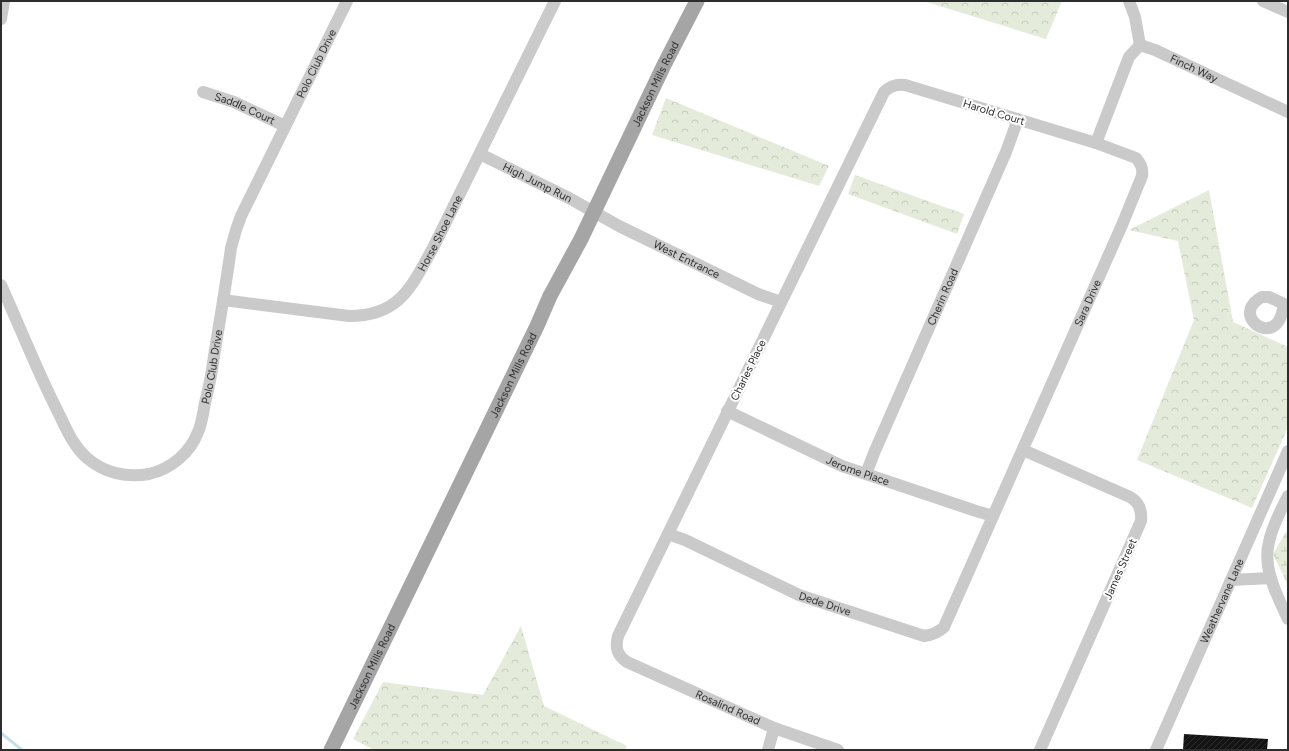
<svg xmlns="http://www.w3.org/2000/svg" width="1289" height="751" font-family="Figtree,sans-serif">
  <style>
    .forest { fill: url(#forest-crowns) }
    .wetland { fill: url(#wetland-marsh) }
    .lines { fill: none; stroke-linecap: round; stroke-linejoin: round }
    .stream { stroke: #c6dfeb; stroke-width: 3 }
    .building { fill: url(#building-hatch) }
    .minor { stroke: #cacaca; stroke-width: 12 }
    .major { stroke: #a5a5a5; stroke-width: 15 }
    .labels { text-anchor: middle; stroke-width: 4; stroke-linejoin: round; paint-order: stroke }
    .street-label { font-size: 11px; fill: #2d2d2d; stroke: #fff }
  </style>
  <defs>
    <pattern id="forest-crowns" width="20" height="18" patternUnits="userSpaceOnUse"><rect width="20" height="18" fill="#e4ebda"/><path d="M2 6a3 3 0 1 1 6 0M12 15a3 3 0 1 1 6 0" fill="none" stroke="#c4cabb"/></pattern>
    <pattern id="wetland-marsh" width="20" height="14" patternUnits="userSpaceOnUse"><rect width="20" height="14" fill="#e4ebda"/><path d="M1 5h8M5 5V1M11 12h8M15 12V8" fill="none" stroke="#c4cabb"/></pattern>
    <pattern id="building-hatch" width="6" height="6" patternUnits="userSpaceOnUse"><rect width="6" height="6" fill="#141414"/><path d="M-1 1l2-2M0 6l6-6M5 7l2-2" fill="none" stroke="#2e2e2e"/></pattern>
  </defs>
  <rect width="100%" height="100%" fill="#fff"/>
  <path class="forest" d="M923,1H1062L1046,39Z
    M666,98L829,166L819,186L652,135Z
    M855,175L964,214L957,234L848,194Z
    M1209,190L1233,322L1288,347V427L1252,508L1137,460L1194,320L1178,241L1129,230Z
    M521,626L544,706L627,746L625,750H374L353,739L383,682L483,695Z"/>
  <path class="wetland" d="M1288,529V586L1273,554Z"/>
  <g class="lines">
    <path class="stream" d="M1,733L22,750"/>
  </g>
  <path class="building" d="M1184,734L1268,739L1267,750H1183Z"/>
  <g class="lines">
    <g class="minor">
      <path d="M1129,1L1135,17L1140,45"/>
      <path d="M1263,1L1288,12"/>
      <path d="M1,19L4,1"/>
      <path id="s1" d="M1140,45L1155,50L1288,112"/>
      <path id="s2" d="M203,92L234,102L285,126"/>
      <path d="M1096,143L1129,57L1140,45"/>
      <path id="s3" d="M480,154L569,198L619,226L758,294L781,302"/>
      <path id="s4" d="M1,285C20,327 37,371 58,412C66,428 73,446 87,458C104,473 127,478 149,474C171,469 190,453 198,432C202,423 203,413 205,403C209,387 212,372 214,356C220,320 226,284 231,248L236,230L241,216L347,1"/>
      <path d="M1262,297H1269L1284,304C1283,309 1282,317 1278,322C1264,341 1233,312 1262,297Z"/>
      <path id="s5" d="M223,300L349,316C400,316 411,287 433,248L555,1"/>
      <path id="s6" d="M727,411L842,466L976,511L993,516"/>
      <path d="M1023,450L1130,497C1139,502 1142,511 1141,521L1040,750"/>
      <path id="s7" d="M866,474L874,453L1006,152L1018,119"/>
      <path d="M1288,496C1281,510 1272,526 1269,542C1262,568 1277,595 1288,619"/>
      <path id="s8" d="M668,534L685,540L799,595L924,636C932,635 938,633 944,627L1122,225L1142,176C1143,168 1141,164 1136,158L1096,143L905,85C896,84 890,86 884,92L618,636C615,648 617,655 627,662L774,728L838,750"/>
      <path d="M1231,580L1271,578"/>
      <path d="M768,750L774,728"/>
      <path id="s9" d="M1156,750L1288,451"/>
    </g>
    <path class="major" id="s10" d="M331,750L537,326L550,296L581,239L664,65L697,1"/>
  </g>
  <g class="labels">
    <g class="street-label">
      <text dy="4" stroke="none"><textPath href="#s4" startOffset="718">Polo Club Drive</textPath></text>
      <text dy="4" stroke="none"><textPath href="#s1" startOffset="59">Finch Way</textPath></text>
      <text dy="4" stroke="none"><textPath href="#s10" startOffset="741">Jackson Mills Road</textPath></text>
      <text dy="4" stroke="none"><textPath href="#s2" startOffset="45">Saddle Court</textPath></text>
      <text transform="translate(994 112) rotate(17)" y="4">Harold Court</text>
      <text dy="4" stroke="none"><textPath href="#s3" startOffset="64">High Jump Run</textPath></text>
      <text dy="4" stroke="none"><textPath href="#s5" startOffset="259">Horse Shoe Lane</textPath></text>
      <text dy="4" stroke="none"><textPath href="#s3" startOffset="232">West Entrance</textPath></text>
      <text dy="4" stroke="none"><textPath href="#s7" startOffset="193">Cherin Road</textPath></text>
      <text dy="4" stroke="none"><textPath href="#s8" startOffset="653">Sara Drive</textPath></text>
      <text dy="4" stroke="none"><textPath href="#s4" startOffset="394">Polo Club Drive</textPath></text>
      <text transform="translate(748 370) rotate(-64)" y="4">Charles Place</text>
      <text dy="4" stroke="none"><textPath href="#s10" startOffset="417">Jackson Mills Road</textPath></text>
      <text dy="4" stroke="none"><textPath href="#s6" startOffset="144">Jerome Place</textPath></text>
      <text transform="translate(1120 569) rotate(-66)" y="4">James Street</text>
      <text dy="4" stroke="none"><textPath href="#s9" startOffset="163">Weathervane Lane</textPath></text>
      <text dy="4" stroke="none"><textPath href="#s8" startOffset="172">Dede Drive</textPath></text>
      <text dy="4" stroke="none"><textPath href="#s10" startOffset="93">Jackson Mills Road</textPath></text>
      <text dy="4" stroke="none"><textPath href="#s8" startOffset="1822">Rosalind Road</textPath></text>
    </g>
  </g>
  <rect width="1289" height="751" fill="none" stroke="#2d2d2d" stroke-width="4"/>
</svg>
